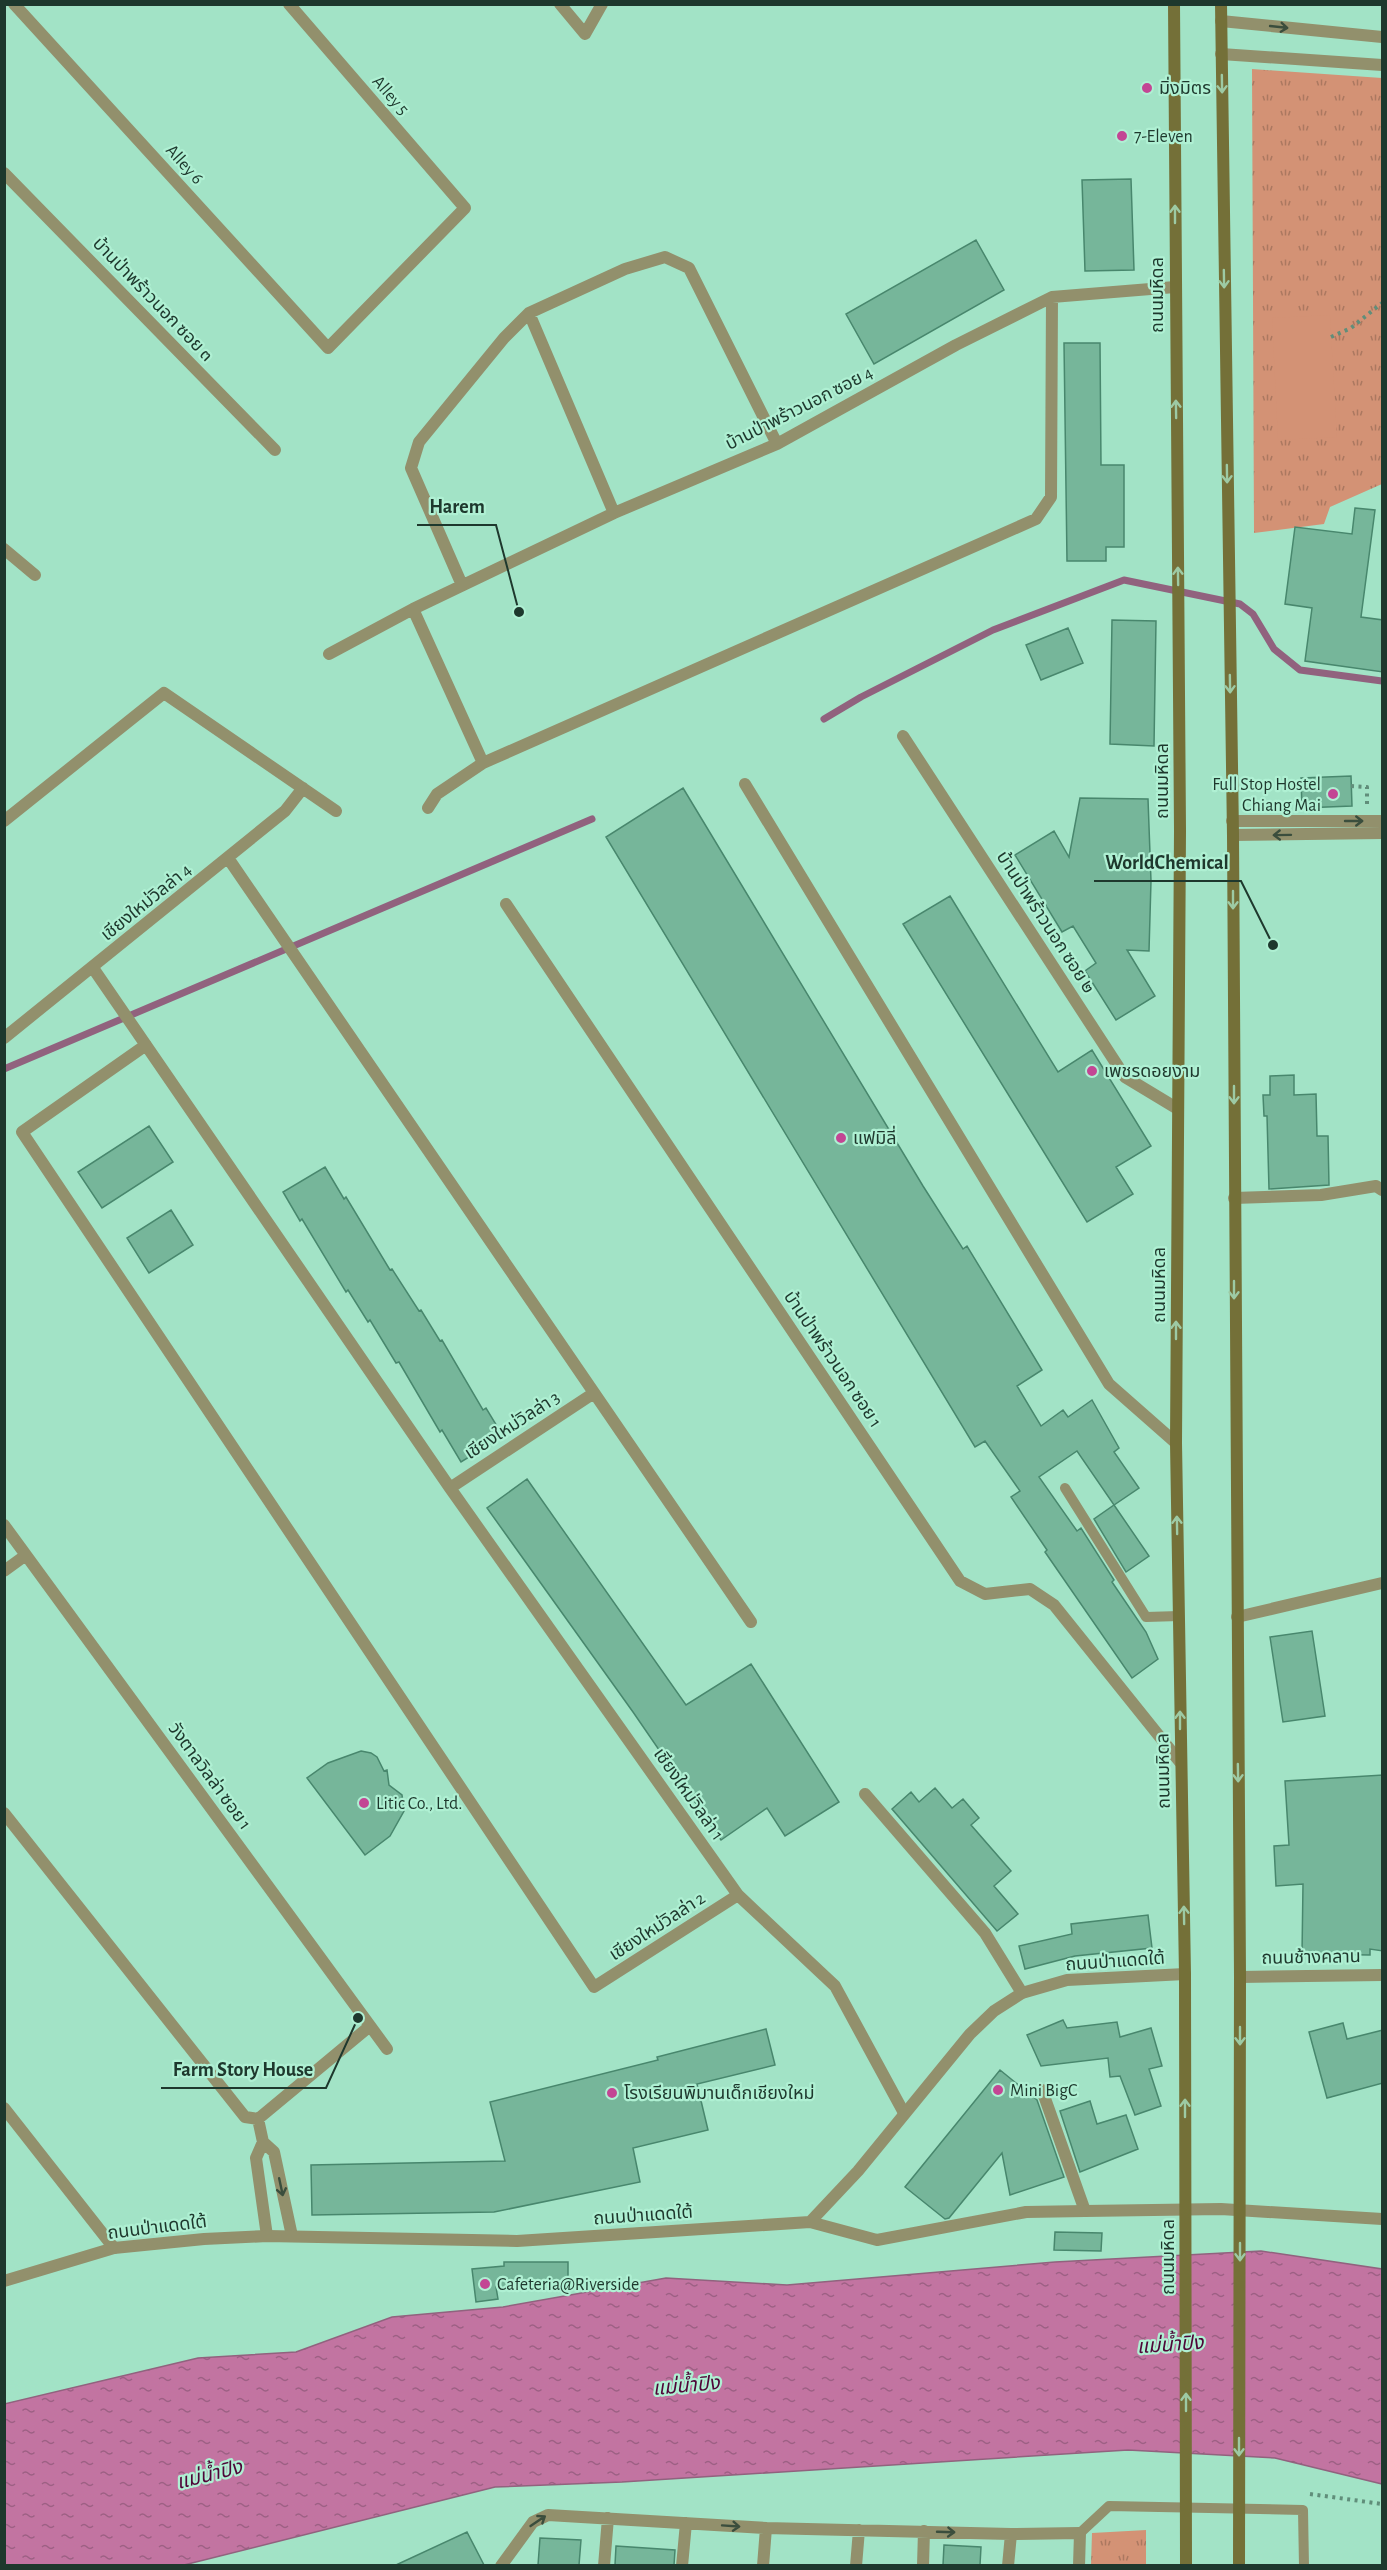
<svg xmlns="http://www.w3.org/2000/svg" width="1387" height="2570" font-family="'Alegreya Sans','Noto Sans Thai',sans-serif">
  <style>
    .park { fill: url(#park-tufts) }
    .garden { fill: #d39275 }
    .water { fill: url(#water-ripples); stroke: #91627e; stroke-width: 1.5 }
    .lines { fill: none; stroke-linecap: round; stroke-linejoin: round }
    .stream { stroke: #91627e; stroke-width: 7 }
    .building { fill: #76b69a; stroke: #48876d; stroke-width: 1.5 }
    .path { stroke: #608e7a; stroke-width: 4; stroke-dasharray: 3 4.5; stroke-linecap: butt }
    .service { stroke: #92906c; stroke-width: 10 }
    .minor { stroke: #92906c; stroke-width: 12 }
    .tertiary { stroke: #92906c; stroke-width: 12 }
    .secondary { stroke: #747038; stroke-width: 12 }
    .oneway { stroke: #3b4e3d }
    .oneway2 { stroke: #9dcaa4 }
    .poi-dot { fill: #c34694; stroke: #aff0d3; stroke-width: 2 }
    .labels { text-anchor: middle; stroke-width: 4.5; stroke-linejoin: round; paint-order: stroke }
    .poi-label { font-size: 18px; fill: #1e382d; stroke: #aff0d3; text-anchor: start }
    .street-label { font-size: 18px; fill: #1e382d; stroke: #aff0d3 }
    .water-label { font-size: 20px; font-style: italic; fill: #4f0638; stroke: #aff0d3 }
    .leader { fill: none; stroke: #1e382d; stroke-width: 2 }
    .callout-dot { fill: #1e382d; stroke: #aff0d3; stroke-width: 2 }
    .callout-label { font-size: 20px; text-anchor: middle; font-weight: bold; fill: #1e382d; stroke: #aff0d3; stroke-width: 4.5; stroke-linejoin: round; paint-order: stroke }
  </style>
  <defs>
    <pattern id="park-tufts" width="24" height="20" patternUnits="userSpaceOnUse" patternTransform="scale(1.5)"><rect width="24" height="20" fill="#d39275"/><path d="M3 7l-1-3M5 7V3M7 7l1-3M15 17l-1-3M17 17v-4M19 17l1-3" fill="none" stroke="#ab7860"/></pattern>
    <pattern id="water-ripples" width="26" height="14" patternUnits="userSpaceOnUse" patternTransform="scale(1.5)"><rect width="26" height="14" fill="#c274a1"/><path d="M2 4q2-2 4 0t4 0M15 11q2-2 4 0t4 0" fill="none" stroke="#9d6084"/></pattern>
  </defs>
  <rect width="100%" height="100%" fill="#a2e3c6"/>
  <path class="park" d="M1252,69L1382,78V484L1330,507L1324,524L1254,533Z
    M1146,2530V2565H1091L1092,2533Z"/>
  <path class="garden" d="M1330,315L1337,437L1278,440L1272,318Z"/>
  <path class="water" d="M1261,2251L1382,2269V2484L1275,2458L1128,2450L622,2482L495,2487L184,2565H5L4,2404L198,2358L296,2352L392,2317L503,2307L666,2278L787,2285L1055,2262Z"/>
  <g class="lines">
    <path class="stream" d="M824,719L861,697L993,630L1124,580L1240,604L1253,614L1274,649L1300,670L1382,681
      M4,1069L592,819"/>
  </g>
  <path class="building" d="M1131,179L1134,270L1085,271L1082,180Z
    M976,240L1004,290L874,364L846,314Z
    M1064,343H1100L1101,465H1124V547H1106V561H1067Z
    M1355,508L1375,510L1361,617L1383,620V672L1305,661L1312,608L1285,604L1295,527L1352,534Z
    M1112,620L1156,621L1154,746L1110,744Z
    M1068,628L1083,663L1041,680L1026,645Z
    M1351,776L1352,806L1302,808L1301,778Z
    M683,788L923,1186L963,1249L967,1246L1042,1370L1017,1386L1041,1426L1063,1410L1068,1417L1092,1400L1119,1448L1114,1452L1139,1488L1114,1505L1077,1451L1039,1477L1077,1531L1081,1528L1114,1580L1112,1582L1146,1632L1158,1659L1132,1678L1045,1552L1047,1550L1011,1497L1020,1491L985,1441L975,1447L606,837Z
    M1080,798L1148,799L1151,881L1149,951L1127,950L1155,996L1116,1020L1085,971L1096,963L1073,926L1062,932L1015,855L1054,831L1069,857Z
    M950,896L1058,1072L1092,1050L1151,1146L1116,1167L1133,1194L1087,1222L903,924Z
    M1294,1075V1095L1316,1094L1317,1136H1328L1329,1185L1269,1189L1267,1116H1264L1263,1095H1270V1076Z
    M149,1126L173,1162L102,1208L78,1172Z
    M325,1167L344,1199L346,1197L390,1270L392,1269L419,1311L421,1310L440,1341L442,1340L483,1410L486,1408L503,1436L461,1462L442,1430L440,1432L399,1362L396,1363L370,1320L368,1322L348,1290L346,1292L302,1219L300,1221L283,1192Z
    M171,1210L193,1245L149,1273L127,1238Z
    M527,1479L686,1705L751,1664L839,1802L785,1836L767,1808L721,1840L633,1712L487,1508Z
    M1114,1505L1149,1556L1126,1572L1094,1519Z
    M1312,1631L1325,1716L1283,1722L1270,1637Z
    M361,1751L371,1753L377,1757L384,1771L387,1770L389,1785L402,1795L404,1811L390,1836L365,1855L307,1778L328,1763Z
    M1383,1775V1951L1370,1949V1955L1302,1954L1303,1884L1276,1886L1274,1846L1289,1845L1285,1781Z
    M935,1788L952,1808L963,1799L979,1818L971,1825L1011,1871L994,1886L1018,1914L997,1931L892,1809L911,1792L919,1802Z
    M1148,1915L1152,1948L1075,1956L1025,1969L1019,1946L1072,1934L1071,1924Z
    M1063,2020L1067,2028L1117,2022L1120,2037L1151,2028L1162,2066L1149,2069L1161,2106L1135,2115L1120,2076L1110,2077L1108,2058L1041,2066L1027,2035Z
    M1343,2023L1347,2039L1383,2030V2083L1327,2098L1309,2032Z
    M766,2029L775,2065L697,2084L708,2130L633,2148L640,2182L494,2212L312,2215L311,2165L505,2161L490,2102L658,2060L657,2057Z
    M1000,2070L1037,2100L1064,2177L1010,2195L1002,2153L949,2218L945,2219L905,2187Z
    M1090,2101L1097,2124L1126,2115L1138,2149L1080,2172L1060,2111Z
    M1055,2232L1102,2233L1101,2251L1054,2250Z
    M504,2262H568V2288L496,2287L498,2299L476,2302L472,2269L504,2266Z
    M467,2532L484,2565H396Z
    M540,2538L581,2540L579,2565H538Z
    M944,2545L981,2547L980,2565H943Z
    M616,2546L675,2550L674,2565H615Z"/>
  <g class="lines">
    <path class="path" d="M1331,337L1351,328L1382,303
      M1351,786L1367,787V805
      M1310,2494L1382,2504"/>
    <path class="service" d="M1065,1488L1146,1617L1179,1616
      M1080,2533L1109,2506L1303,2510L1304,2566"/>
    <path class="minor" d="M14,4L328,348L465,208L289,4
      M560,4L585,34L602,4
      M1221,21L1382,37
      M1221,54L1382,65
      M4,173L275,450
      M529,313L614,513
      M4,549L35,575
      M462,585L411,468L419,442L504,338L529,313L625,269L665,257L689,268L777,444
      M413,609L483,763
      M329,654L413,609L614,513L777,444L956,345L1052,297L1175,287
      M903,736L1125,1077L1178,1109
      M745,784L1109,1384L1176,1443
      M428,808L437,794L483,763L1036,519L1051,497L1052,297
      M4,821L164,693L336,811
      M1232,821H1382
      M1233,835L1382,833
      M228,858L751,1622
      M506,904L960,1581L985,1594L1030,1589L1054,1605L1180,1762
      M93,968L450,1488L738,1895L835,1986L904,2113
      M4,1038L285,811L303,788
      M146,1045L22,1132L594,1987L738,1895
      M1234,1198L1321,1195L1376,1186L1382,1190
      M450,1488L594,1393
      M4,1525L387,2049
      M4,1571L26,1555
      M1237,1617L1382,1583
      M865,1794L985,1933L1022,1993
      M4,1813L245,2117L258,2119L370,2026
      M1042,2090L1085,2211
      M4,2108L114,2248
      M258,2119L263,2142L274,2152L292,2236
      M263,2142L256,2158L267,2236
      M501,2566L533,2522L548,2515L766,2528L1011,2534L1080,2533L1079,2566
      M604,2566L608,2518
      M682,2566L686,2523
      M763,2566L766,2528
      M856,2566L859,2530
      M923,2566L924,2531
      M1008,2566L1011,2534"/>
    <path class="tertiary" d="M1240,1977L1382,1975
      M810,2222L858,2171L970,2034L994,2011L1022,1993L1067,1980L1185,1974
      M4,2281L114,2248L204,2239L267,2236L517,2241L810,2222L877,2240L1026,2212L1085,2211L1221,2209L1382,2219"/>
    <path class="secondary" d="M1174,4L1180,831L1176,1443L1185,1974L1186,2566
      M1221,4L1233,835L1240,1977L1239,2566"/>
  </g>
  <defs><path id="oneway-shaft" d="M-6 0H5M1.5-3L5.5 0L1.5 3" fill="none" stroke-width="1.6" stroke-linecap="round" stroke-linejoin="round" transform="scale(1.5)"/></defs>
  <g class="oneway">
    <use href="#oneway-shaft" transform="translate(1279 27) rotate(6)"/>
    <use href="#oneway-shaft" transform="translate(1354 821)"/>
    <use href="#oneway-shaft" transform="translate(1282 835) rotate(179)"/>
    <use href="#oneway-shaft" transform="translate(281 2187) rotate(78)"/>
    <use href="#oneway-shaft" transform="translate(538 2521) rotate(-34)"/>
    <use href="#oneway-shaft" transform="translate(731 2526) rotate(4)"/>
    <use href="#oneway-shaft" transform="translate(946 2532) rotate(2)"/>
  </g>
  <g class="oneway2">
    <use href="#oneway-shaft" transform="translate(1222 84) rotate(89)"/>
    <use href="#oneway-shaft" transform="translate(1175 214) rotate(-90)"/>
    <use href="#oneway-shaft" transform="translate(1224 279) rotate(89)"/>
    <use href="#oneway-shaft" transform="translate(1176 409) rotate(-91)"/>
    <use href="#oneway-shaft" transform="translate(1227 474) rotate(89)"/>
    <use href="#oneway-shaft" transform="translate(1178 576) rotate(-91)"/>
    <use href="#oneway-shaft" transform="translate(1230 684) rotate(89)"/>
    <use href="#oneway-shaft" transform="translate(1233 900) rotate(90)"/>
    <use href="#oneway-shaft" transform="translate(1234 1095) rotate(90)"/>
    <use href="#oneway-shaft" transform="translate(1234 1290) rotate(90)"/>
    <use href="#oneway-shaft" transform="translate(1176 1330) rotate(-90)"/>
    <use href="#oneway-shaft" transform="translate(1177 1525) rotate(-91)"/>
    <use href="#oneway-shaft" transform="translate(1180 1720) rotate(-90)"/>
    <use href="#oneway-shaft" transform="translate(1238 1773) rotate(89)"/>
    <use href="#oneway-shaft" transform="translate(1184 1915) rotate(-91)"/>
    <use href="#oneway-shaft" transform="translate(1240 2036) rotate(90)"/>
    <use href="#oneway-shaft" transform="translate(1185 2108) rotate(-90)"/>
    <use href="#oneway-shaft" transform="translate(1240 2252) rotate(90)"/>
    <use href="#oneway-shaft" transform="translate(1186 2402) rotate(-90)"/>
    <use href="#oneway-shaft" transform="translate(1239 2447) rotate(90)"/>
  </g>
  <g class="poi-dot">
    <circle cx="1147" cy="88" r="6"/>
    <circle cx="1122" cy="136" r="6"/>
    <circle cx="1333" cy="794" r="6"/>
    <circle cx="1092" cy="1071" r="6"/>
    <circle cx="841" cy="1138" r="6"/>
    <circle cx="364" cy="1803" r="6"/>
    <circle cx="998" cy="2090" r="6"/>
    <circle cx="612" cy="2093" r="6"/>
    <circle cx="485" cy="2284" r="6"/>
  </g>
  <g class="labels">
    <g class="poi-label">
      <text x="1159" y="94">มิ่งมิตร</text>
      <text x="1134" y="142">7-Eleven</text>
      <text x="1321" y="790" text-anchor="end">Full Stop Hostel<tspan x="1321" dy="21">Chiang Mai</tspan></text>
      <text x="1104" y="1077">เพชรดอยงาม</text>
      <text x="853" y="1144">แฟมิลี่</text>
      <text x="376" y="1809">Litic Co., Ltd.</text>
      <text x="1010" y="2096">Mini BigC</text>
      <text x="624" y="2099">โรงเรียนพิมานเด็กเชียงใหม่</text>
      <text x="497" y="2290">Cafeteria@Riverside</text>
    </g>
    <g class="street-label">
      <text transform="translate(391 95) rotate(49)" y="6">Alley 5</text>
      <text transform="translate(185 164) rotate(48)" y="6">Alley 6</text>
      <text transform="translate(1157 295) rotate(-90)" y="6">ถนนมหิดล</text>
      <text transform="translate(153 299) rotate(46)" y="6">บ้านป่าพร้าวนอก ซอย ๓</text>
      <text transform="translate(799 408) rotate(-27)" y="6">บ้านป่าพร้าวนอก ซอย 4</text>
      <text transform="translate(1162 781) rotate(-90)" y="6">ถนนมหิดล</text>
      <text transform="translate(146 902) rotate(-39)" y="6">เชียงใหม่วิลล่า 4</text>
      <text transform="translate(1046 922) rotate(57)" y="6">บ้านป่าพร้าวนอก ซอย ๒</text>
      <text transform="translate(1159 1285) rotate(-90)" y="6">ถนนมหิดล</text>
      <text transform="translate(833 1359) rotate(56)" y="6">บ้านป่าพร้าวนอก ซอย 1</text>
      <text transform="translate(512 1425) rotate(-33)" y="6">เชียงใหม่วิลล่า 3</text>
      <text transform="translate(1163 1771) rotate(-91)" y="6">ถนนมหิดล</text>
      <text transform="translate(210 1776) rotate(54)" y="6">วังตาลวิลล่า ซอย 1</text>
      <text transform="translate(689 1794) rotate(55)" y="6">เชียงใหม่วิลล่า 1</text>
      <text transform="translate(657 1926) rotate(-33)" y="6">เชียงใหม่วิลล่า 2</text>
      <text transform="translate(1311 1957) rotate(-1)" y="6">ถนนช้างคลาน</text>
      <text transform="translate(1115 1961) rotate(-4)" y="6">ถนนป่าแดดใต้</text>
      <text transform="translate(643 2215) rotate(-4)" y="6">ถนนป่าแดดใต้</text>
      <text transform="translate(157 2227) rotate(-7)" y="6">ถนนป่าแดดใต้</text>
      <text transform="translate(1168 2257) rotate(-90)" y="6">ถนนมหิดล</text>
    </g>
    <g class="water-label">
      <text transform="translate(1170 2344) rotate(-4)" y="7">แม่น้ำปิง</text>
      <text transform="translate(686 2385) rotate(-5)" y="7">แม่น้ำปิง</text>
      <text transform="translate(209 2474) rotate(-14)" y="7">แม่น้ำปิง</text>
    </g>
  </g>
  <path class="leader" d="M519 612L496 525H417M1273 945L1241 881H1094M358 2018L326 2088H161"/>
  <g class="callout-dot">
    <circle cx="519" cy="612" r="6"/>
    <circle cx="1273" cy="945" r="6"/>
    <circle cx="358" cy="2018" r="6"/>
  </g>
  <g class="callout-label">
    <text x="457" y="513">Harem</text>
    <text x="1167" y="869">WorldChemical</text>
    <text x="243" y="2076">Farm Story House</text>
  </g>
  <rect width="1387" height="2570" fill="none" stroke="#1e382d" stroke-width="12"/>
</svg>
